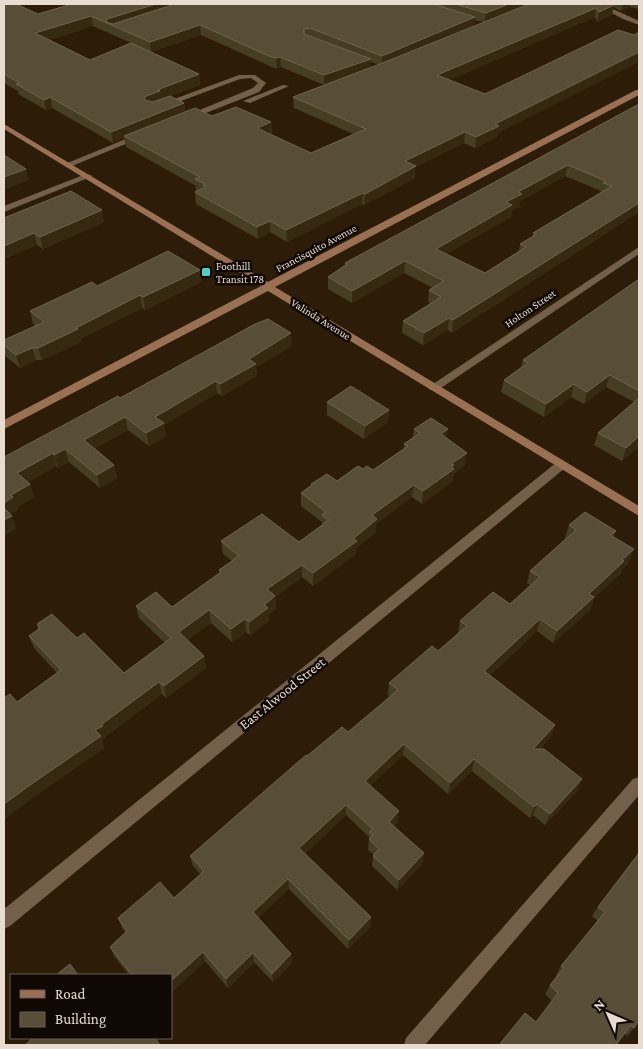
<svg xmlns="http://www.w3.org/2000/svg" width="643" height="1049" font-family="'Crimson Pro',serif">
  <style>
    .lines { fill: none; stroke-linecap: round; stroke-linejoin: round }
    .lane { fill: #735f4a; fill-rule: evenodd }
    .street { fill: #735f4a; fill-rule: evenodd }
    .secondary { fill: #9a7055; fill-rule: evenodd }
    .wall { fill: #463d25; fill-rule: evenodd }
    .shaded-wall { fill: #352912 }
    .building { fill: #584e37; stroke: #6e644f; fill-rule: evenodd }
    .poi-dot { fill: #55cdc6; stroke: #100803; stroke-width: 2 }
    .labels { text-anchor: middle; stroke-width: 5; stroke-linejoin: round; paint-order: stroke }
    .far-street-label { font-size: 11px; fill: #e8dcd0; stroke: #100803 }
    .far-poi-label { font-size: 11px; fill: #e8dcd0; stroke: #100803; text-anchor: start }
    .street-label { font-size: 14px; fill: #e8dcd0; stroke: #100803 }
  </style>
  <rect width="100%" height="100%" fill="#2d1c08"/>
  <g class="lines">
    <path class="lane" d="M239,75H255L266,83L259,92L188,120L184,118L185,116L253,88L258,83L251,78L240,79L165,107L158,105Z
      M283,85L289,86L250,103L243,101Z
      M138,134L145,136L72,166L65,164Z
      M639,777V795L425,1045H404L406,1038L633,779Z"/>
    <path class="street" d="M595,4H602L639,21V25L623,19Z
      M86,174L93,176L4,212V206Z
      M639,247V254L438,390H430L429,388L430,386Z
      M561,461L565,462L567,465L565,468L10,926L4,929V909L557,462Z"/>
    <path class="secondary" d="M636,90H639V95L275,287L639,506V516L268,291L4,429V420L261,286L4,129V124L268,282Z"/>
  </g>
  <path class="wall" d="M4,4L38,14L72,4H639V9L630,7L621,11L613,7L612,15L597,22L595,17L449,80L498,133L497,137L475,148L464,143L415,167V178L364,205L362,204L287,242L270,232L258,239L196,204L195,192L197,191H196V186L126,147L124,138L113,143L52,108L46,110L18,94V91L4,83ZM474,20L483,22L474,26ZM93,26L131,43L90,60L49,40ZM201,35L270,66L277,69L281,67L324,85L293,97L294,108L353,134L311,153L270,134H272L271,122L212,116L185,112L184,103L170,96L200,85L199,74L151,52ZM371,62L379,65L371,68Z
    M639,104V212L452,333L448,330L423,345L402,333L403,321L431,304L428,302L429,290L433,288L404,273L352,303L328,289V277L345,266V263ZM565,176L601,191L600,193L533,233L532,237L520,244L519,251L485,273L446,254L511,217L512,210L520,206V201Z
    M4,218L104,222L43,249L37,245L4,259Z
    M200,270L201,282L145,310L142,308L80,339L81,342L42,360H36L20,368L4,355V340L36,326L33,324L30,311Z
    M639,279V446L622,461L594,445L598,433L634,402L606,387L584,404L571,397L544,417L501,392L504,380L521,367L523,360Z
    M292,346L256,367L257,376L222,396L217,393L164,425L166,436L149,446L128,430L95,448L114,465L117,478L100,488L69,462L58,468L56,466L28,482L30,484L34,497L17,507L18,510L10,514L16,528L4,536V457L120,398Z
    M327,402L389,410L388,422L364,439L327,415Z
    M414,429L447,439L465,465L454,474L452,482L422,504L412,497L376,524V532L356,548V554L313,586L302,577L275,597L276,609L269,614V621L250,635L246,632L232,642L211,623L187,640L204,656L206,668L166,698L162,694L106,736V737L102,740L104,748L38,794L17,702L57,673L34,648L29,636L38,629L37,624L77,638L124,673L165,643L139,618L136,606L172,607L220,573L219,570L232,561L223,554L221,541L299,542L322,525V522L301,506V493L311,486V484L337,481L363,469L373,470L404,449V444L413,437Z
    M569,525L616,531L613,537L629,562L622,569L620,574L594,598L590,610L553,643L537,631L490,675L555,725L551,736L540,749L578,790L545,825L533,815L530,818L472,771L448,794L403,755L370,786L398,822L394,826L424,853L422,864L397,890L372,866L373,856L374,855L368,850L369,837L346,815L305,854L371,917L370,927L348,949L289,889L258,918L291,954L292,963L273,982L254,962L228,988L205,961L171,993V975H129L114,956L110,947L125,933L122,928L118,918L174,898L201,875L193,866L190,856L307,756L348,732L390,697L388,695L389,683L438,651L458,633L460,621L510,604L530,585L527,583L530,571L566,538H565Z
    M639,853L634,1028L627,1036L625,1034L536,1022L552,1001L545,994L550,985L557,976L556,975L561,966L598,921L592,916L598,907Z"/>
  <path class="shaded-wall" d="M156,4H187L115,27L106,23L107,19Z
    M509,4H530L485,23L486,13Z
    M623,4H631L630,7L621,11Z
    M614,5L612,15L597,22L599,12Z
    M596,8L595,17L436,86L437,75Z
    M91,16L93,26L38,43L35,33Z
    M475,17L474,27L382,66V56Z
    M200,25L201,35L151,52L150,42Z
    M639,52V62L498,133L497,137L475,148L476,137L495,124Z
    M280,57L281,67L277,69L276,58Z
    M371,59V70L324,86V75Z
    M199,74L200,85L161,99L145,108L144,97L157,90Z
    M50,97L52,108L46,110L44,100Z
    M184,103L185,113L124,136V138L113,143L111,132Z
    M271,122L272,134L258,139L257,128Z
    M465,132L464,143L415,167V178L364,205L365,194L405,161Z
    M568,165L565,176L520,201V206L512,210L511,217L435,261L436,249L506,202L518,192Z
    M26,169L29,180L4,190V177Z
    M363,193L362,204L287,242L286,230Z
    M639,203V212L452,333L453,320Z
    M102,210L104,222L43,249L40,237Z
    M270,221V232L258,239L257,227Z
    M34,233L37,245L4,259V246Z
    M405,261L404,273L352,303V291Z
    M200,270L201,282L145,310L143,297Z
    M140,295L142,308L80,339L81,342L42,360L38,348L76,328Z
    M449,318L448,330L423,345L424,333Z
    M291,333L292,346L256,367L257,376L222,396L220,384L249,359Z
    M32,348L36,360L20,368L16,355Z
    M610,375L606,387L584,404L587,392Z
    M216,381L217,393L164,425L166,436L149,446L146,433L155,417Z
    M574,384L571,397L544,417L546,404Z
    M389,410L388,422L364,439L365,426Z
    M125,417L128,430L87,452L84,440Z
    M448,429L446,442L441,434Z
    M639,436V446L622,461L626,448Z
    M65,449L69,462L58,468L54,455Z
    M53,453L56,466L22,486L17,473Z
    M467,453L465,465L454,474L452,482L422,504L423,491L451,464Z
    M114,465L117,478L100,488L97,475Z
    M30,484L34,497L17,507L18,510L5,518L4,514V503L11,495Z
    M414,485L412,497L376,524V532L356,548V554L313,586V573L353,539L372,515Z
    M12,516L16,528L4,536V520Z
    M634,549L629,562L622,569L620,574L594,598L590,610L553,643L557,631L589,594L622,560Z
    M302,565V577L275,597L276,609L269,614V621L250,635L249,622L264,605L267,589Z
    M209,610L211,623L181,645L179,632Z
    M245,619L246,632L232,642L231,629Z
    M540,619L537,631L482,682L484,671Z
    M204,656L206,668L166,698L164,686Z
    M159,682L162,694L106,736V737L102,740L104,748L38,794L4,820V804L95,730L102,724Z
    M555,725L551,736L529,760L533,749Z
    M404,744L403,755L364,792L365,781Z
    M474,759L472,771L448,794L450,783Z
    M582,779L578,790L545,825L550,814Z
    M537,804L533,815L530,818L534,807Z
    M346,805V815L300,858L299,848Z
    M399,811L398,822L387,832L389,822Z
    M424,853L422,864L397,890L399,880Z
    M288,879L289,889L254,922L253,912Z
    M371,917L370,927L348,949L349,940Z
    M203,952L205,961L171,993V981Z
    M253,953L254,962L228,988L226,979Z
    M291,954L292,963L273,982L272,974Z"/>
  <path class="building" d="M4,4H16L38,14L72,4H156L107,19L106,22L113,24L175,4H433L475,17L382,56L310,28L304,29V34L371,59L324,75L280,57L276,58L269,56L200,25L150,42L91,16L35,33L90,60L131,43L199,74L157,90L160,91L144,97L145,100L153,102L170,96L184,103L111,132L50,97L44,100L16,84L20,83L4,74Z
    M455,4H509L486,13Z
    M529,4H611L614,5L599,12L596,8L437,75L485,94L618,30L634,35L639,32V52L495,124L499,126L476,137L465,132L405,161L416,166L365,194L363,193L286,230L270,221L257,227L195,192L206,187L203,185L205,184L195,179L200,177L124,136L195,108L212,116L236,107L271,122L257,128L311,153L366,129L293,97L385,62Z
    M639,104V203L453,320L449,318L424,333L403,321L441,297L429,290L444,281L405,261L352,291L328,277L347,264L345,263ZM568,165L606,181L603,183L612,186L533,233L537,234L520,244L526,247L485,273L436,249L512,205L506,202L522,194L518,192Z
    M4,155L26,169L4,177Z
    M71,191L102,210L40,237L34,233L4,246V218Z
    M168,251L200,270L143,297L140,295L76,328L78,329L38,348H32L16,355L4,345V340L44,322L30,311L92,282L97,286Z
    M639,279V391L610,375L587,392L574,384L546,404L504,380L528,363L523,360Z
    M268,319L291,333L249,359L256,364L220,384L216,381L155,417L164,423L146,433L125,417L84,440L114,465L97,475L65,449L54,455L53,453L17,473L30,484L11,495L13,497L4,503V457L118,396L120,398L255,324Z
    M351,386L389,410L365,426L327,402Z
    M639,398V436L626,448L598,433Z
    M431,418L448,429L441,434L467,453L451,464L454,465L451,467L454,469L423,491L414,485L372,515L377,519L353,539L357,541L313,573L302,565L267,589L275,596L264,605L268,608L249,622L245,619L231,629L209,610L179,632L204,656L164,686L159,682L102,724L103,726L95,730L101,736L33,783L4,804V698L10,694L17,702L61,670L29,636L40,628L37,624L52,614L77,638L84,633L124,673L171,638L136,606L156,592L172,607L221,572L219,570L239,556L221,541L262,514L299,542L329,520L322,515L326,512L301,493L312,485L311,484L327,474L337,481L358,466L363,469L367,466L373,470L408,446L404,444L420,433L414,429Z
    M4,508L12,516L4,520Z
    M585,512L616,531L610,535L634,549L622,560L624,561L589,594L594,597L557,631L540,619L484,671L555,725L533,749H544L582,779L550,814L537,804L534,807L474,759L450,783L404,744L365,781L399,811L389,822L424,853L399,880L373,856L379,849L369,839L373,835L369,832L373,829L346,805L299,848L371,917L349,940L288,879L253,912L291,954L272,974L253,953L226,979L203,952L171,981V975H132L110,947L127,931L118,918L160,882L174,898L204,871L190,856L306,755L307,756L342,727L348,732L398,690L389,683L432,646L438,651L467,626L460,621L493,592L510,604L540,577L530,571L576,530L569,525Z
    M639,853V1020L634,1028L631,1025L616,1045H499L525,1013L536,1022L558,993L550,985L564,968L561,966L605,912L598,907Z
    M70,964L78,975H56Z
    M33,1038H155L160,1045H115L114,1044L112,1045H25Z"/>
  <rect class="poi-dot" x="201" y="267" width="10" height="10" rx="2.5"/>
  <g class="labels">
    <g class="far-street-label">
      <text transform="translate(316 248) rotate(-28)" y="4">Francisquito Avenue</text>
      <text transform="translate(530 308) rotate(-34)" y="4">Holton Street</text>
      <text transform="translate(321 319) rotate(32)" y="4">Valinda Avenue</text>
    </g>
    <g class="far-poi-label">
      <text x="216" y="270">Foothill<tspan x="216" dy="13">Transit 178</tspan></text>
    </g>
    <g class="street-label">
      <text transform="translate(282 693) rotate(-39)" y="5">East Alwood Street</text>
    </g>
  </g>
  <rect width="643" height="1049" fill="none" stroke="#e8dcd0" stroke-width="10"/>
  <rect x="10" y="974" width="162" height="65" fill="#100803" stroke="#665d55"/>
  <rect x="20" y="990" width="25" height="8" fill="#9a7055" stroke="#665d55"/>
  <text x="55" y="999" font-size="15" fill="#e8dcd0">Road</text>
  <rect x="20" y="1012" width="25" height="15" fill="#584e37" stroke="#665d55"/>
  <text x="55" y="1024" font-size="15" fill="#e8dcd0">Building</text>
  <g transform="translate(608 1014) rotate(315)" stroke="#100803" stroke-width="4" paint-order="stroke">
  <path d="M0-4L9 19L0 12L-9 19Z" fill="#e8dcd0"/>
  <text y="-8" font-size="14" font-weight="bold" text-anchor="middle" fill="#e8dcd0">N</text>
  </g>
</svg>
